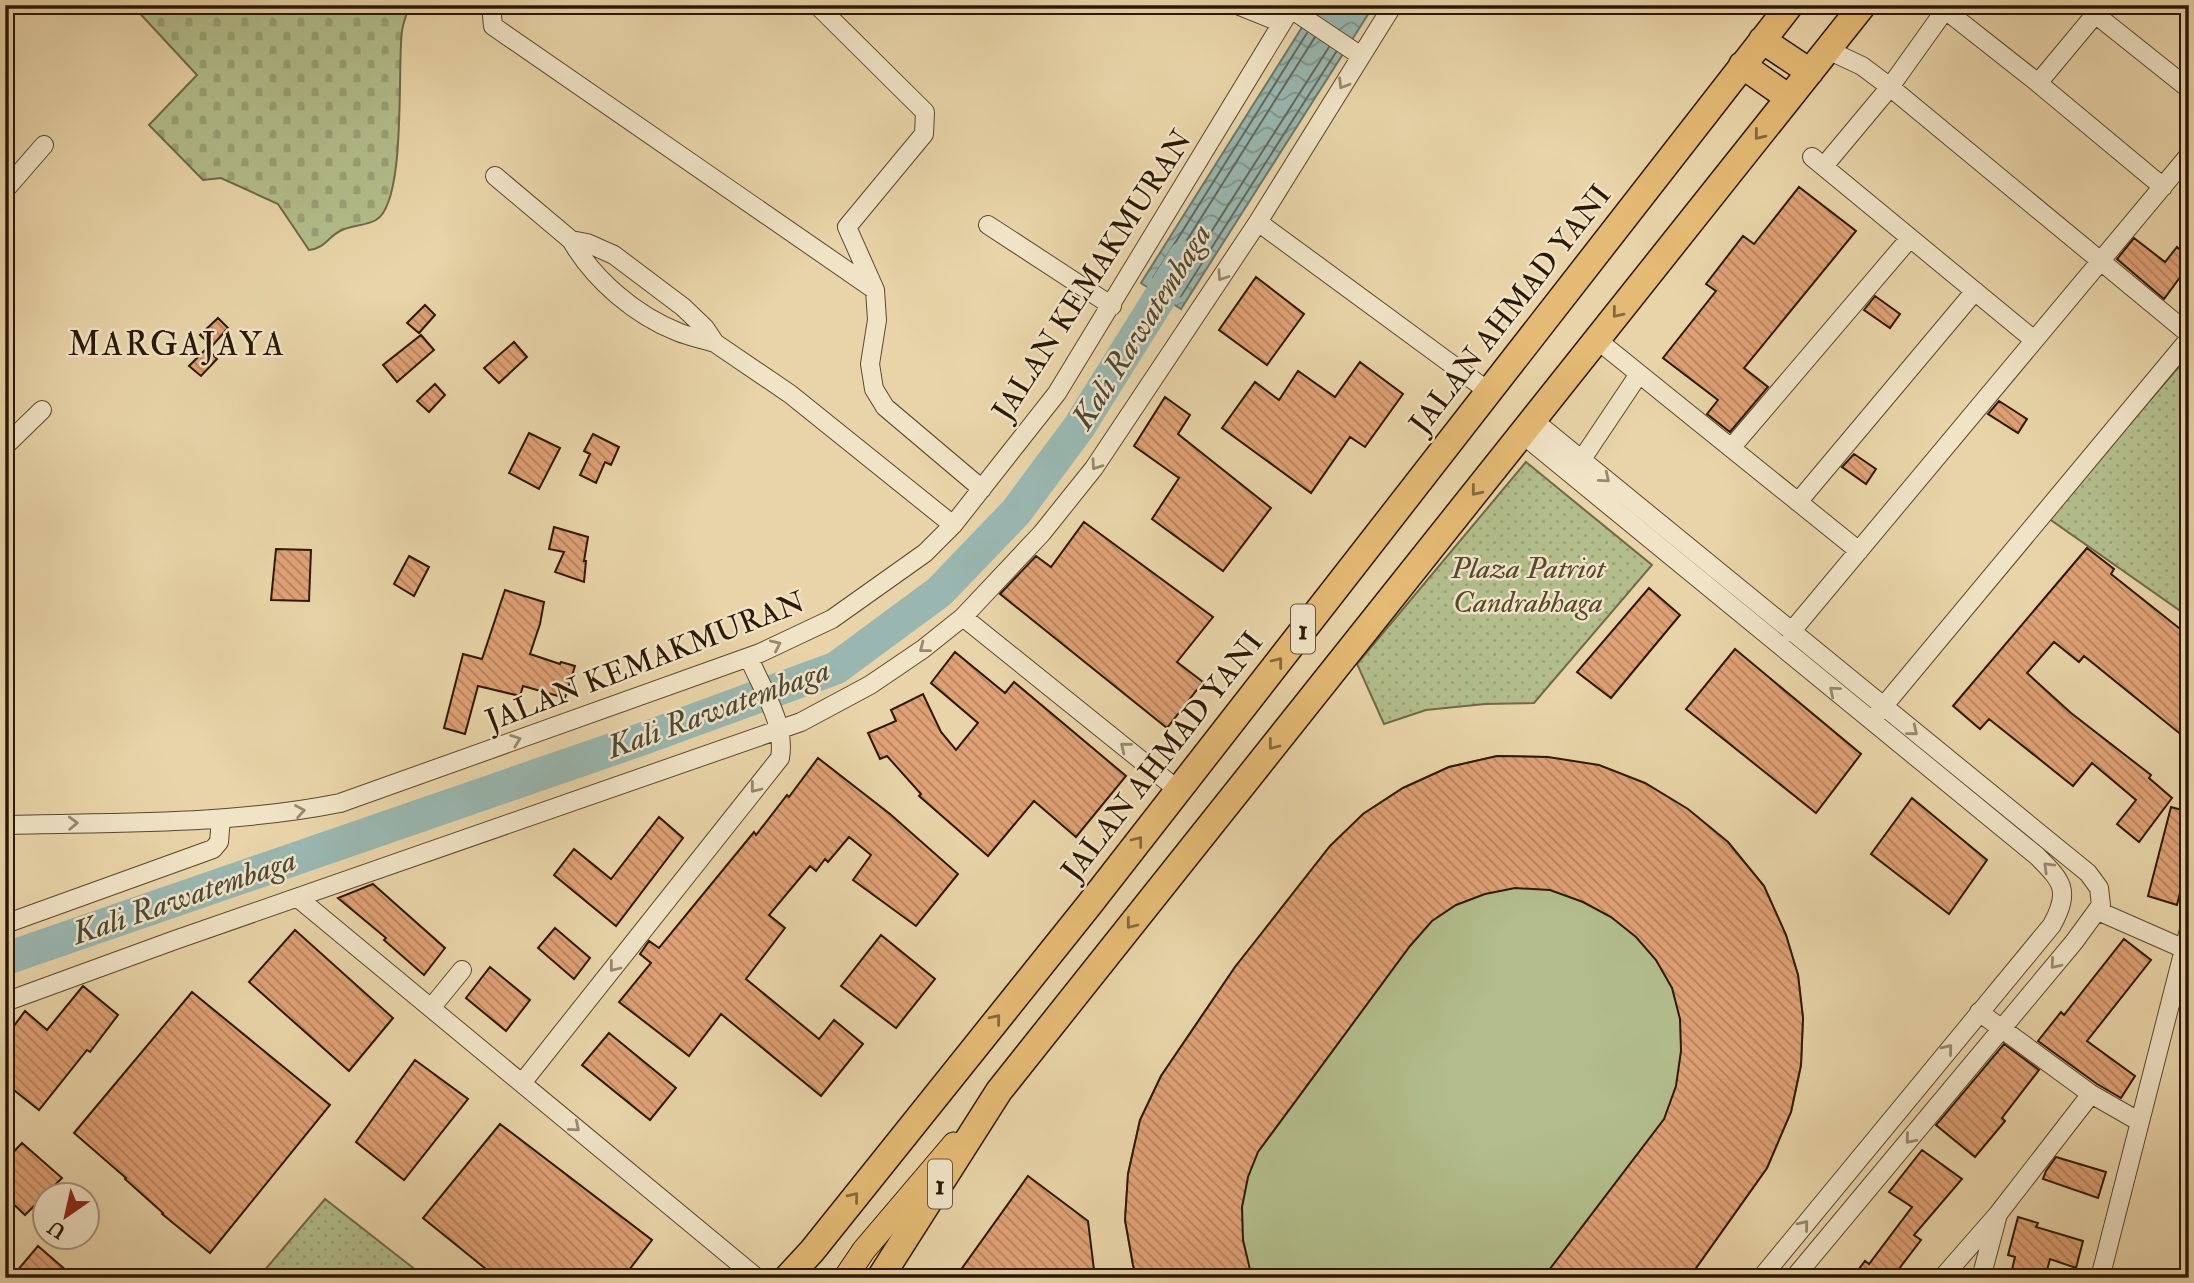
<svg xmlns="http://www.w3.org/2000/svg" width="2194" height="1283" font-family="'IM FELL Double Pica',serif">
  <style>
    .cemetery { fill: url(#cemetery-stones); stroke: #6f6a46; stroke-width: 2 }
    .park { fill: url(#park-dots); stroke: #6f6a46; stroke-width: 2 }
    .pitch { fill: #b2bd8b; stroke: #6f6a46; stroke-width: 2 }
    .water { fill: url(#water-waves); stroke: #6d776a; stroke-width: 2 }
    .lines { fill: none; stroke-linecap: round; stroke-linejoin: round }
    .shore { stroke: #626859; stroke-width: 2 }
    .river { stroke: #99b7b0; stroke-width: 33 }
    .building { fill: url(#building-back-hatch); stroke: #2c1802; stroke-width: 2 }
    .minor-casing { stroke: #5b472c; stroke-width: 20 }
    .major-casing { stroke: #2c1802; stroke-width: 25 }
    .highway-casing { stroke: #2c1802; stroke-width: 29 }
    .minor { stroke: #f0e3c6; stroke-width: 18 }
    .major { stroke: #e4ba74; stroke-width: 23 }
    .highway { stroke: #e4ba74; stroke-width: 26 }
    .oneway { stroke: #98886e }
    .oneway2 { stroke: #88693b }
    .labels { text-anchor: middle; stroke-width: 5; stroke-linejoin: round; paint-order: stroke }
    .shield { fill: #f0e3c6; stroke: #67553d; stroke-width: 2 }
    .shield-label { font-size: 28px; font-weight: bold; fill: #2c1802 }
    .street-label { font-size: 30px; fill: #2c1802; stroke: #f0e3c6 }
    .park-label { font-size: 30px; font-style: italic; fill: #544a2b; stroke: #f0e3c6 }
    .water-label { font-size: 32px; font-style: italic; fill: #4d4836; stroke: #f0e3c6 }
    .quarter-label { font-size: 33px; letter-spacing: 2px; fill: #2c1802; stroke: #f0e3c6 }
  </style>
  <defs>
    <pattern id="cemetery-stones" width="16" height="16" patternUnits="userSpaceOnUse" patternTransform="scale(1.75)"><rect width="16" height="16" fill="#b2bd8b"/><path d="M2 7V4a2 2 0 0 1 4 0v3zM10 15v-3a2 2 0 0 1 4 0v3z" fill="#99a276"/></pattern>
    <pattern id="park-dots" width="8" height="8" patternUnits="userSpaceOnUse" patternTransform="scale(1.75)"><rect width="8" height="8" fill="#b2bd8b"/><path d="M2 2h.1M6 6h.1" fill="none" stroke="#99a276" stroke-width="1.8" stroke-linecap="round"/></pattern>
    <pattern id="water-waves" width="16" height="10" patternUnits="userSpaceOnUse" patternTransform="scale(1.75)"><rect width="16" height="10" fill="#99b7b0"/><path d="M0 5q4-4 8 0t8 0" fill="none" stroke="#7d948d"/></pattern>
    <pattern id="building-back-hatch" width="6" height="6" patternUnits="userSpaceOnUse" patternTransform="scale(1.75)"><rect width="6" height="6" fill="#dfa175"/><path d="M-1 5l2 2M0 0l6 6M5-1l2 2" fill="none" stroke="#b5825e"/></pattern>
  </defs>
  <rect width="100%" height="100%" fill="#e8d4a8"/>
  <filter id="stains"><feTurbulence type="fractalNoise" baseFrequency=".00286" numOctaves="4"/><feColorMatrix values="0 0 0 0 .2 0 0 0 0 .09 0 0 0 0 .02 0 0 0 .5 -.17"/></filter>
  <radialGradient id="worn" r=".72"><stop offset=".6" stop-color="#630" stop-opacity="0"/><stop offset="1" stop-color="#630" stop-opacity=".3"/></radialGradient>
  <path class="cemetery" d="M132,5H409C407,14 403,23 402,31C397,66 407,202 376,220C366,226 351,225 340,231C328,237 324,249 309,250L278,204L221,178L203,180L149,125L197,75Z"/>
  <path class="park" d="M2189,355V617L2048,518Z
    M1526,462L1652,565L1534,703L1485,704L1426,710L1384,724L1357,664Z
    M325,1199L426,1278H258Z"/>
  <path class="pitch" d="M1497,756L1548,757L1728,842L1764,886L1786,935L1798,975L1803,1018L1801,1065L1791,1112L1767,1168L1689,1278H1137L1133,1265L1125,1220L1128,1174L1140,1120L1161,1076L1235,967L1363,814L1403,788L1449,767Z"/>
  <path class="water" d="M1316,5H1374L1181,309L1141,283Z"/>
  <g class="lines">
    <path class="shore" d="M1307,33L1153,278L1154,283L1177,297L1181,296L1336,52
      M1315,37L1165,275L1166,280L1175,285L1178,284L1329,47"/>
    <path class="river" d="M5,959L642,739L836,668L939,592L1016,512L1079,427L1185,257"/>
  </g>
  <path class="building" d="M1799,187L1856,231L1744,368L1768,387L1730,432L1707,414L1718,400L1663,358L1716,291L1706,284L1743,236L1754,244Z
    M2134,238L2165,262L2177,247L2189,258V283L2181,276L2164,299L2117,259Z
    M1256,277L1304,314L1267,365L1219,330Z
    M1875,296L1900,314L1890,328L1864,310Z
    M425,305L435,315L419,333L407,323Z
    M218,318L228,328L212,346L200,335Z
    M421,335L434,350L397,382L383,365Z
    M514,342L527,357L499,383L484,368Z
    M207,348L217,359L201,376L189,366Z
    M1360,362L1403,394L1365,447L1350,437L1311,493L1222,428L1255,382L1279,400L1298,371L1335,397Z
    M435,384L445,395L429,412L417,401Z
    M1165,397L1190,415L1178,434L1271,508L1223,571L1152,519L1179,478L1134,446Z
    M1999,401L2027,419L2018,433L1988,414Z
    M529,433L560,448L539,489L509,473Z
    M593,434L619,447L611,465L605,462L596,483L580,475L590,454L584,451Z
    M1854,454L1876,469L1866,484L1842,467Z
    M1084,522L1213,617L1177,662L1203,682L1167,728L1000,594L1036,556L1051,567Z
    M554,527L588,537L584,561H586L584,582L555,572L564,552L549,549Z
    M2087,548L2114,569L2111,574L2189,636V741L2084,656L2079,662L2054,642L2027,673L2071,713L2151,775L2149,778L2172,798L2139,842L2117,824L2136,800L2092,763L2073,786L1989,719L1980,729L1953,706Z
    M276,549L311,550L309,601L271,600Z
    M409,556L429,567L414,596L394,584Z
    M1649,588L1680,615L1611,698L1577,672Z
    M505,590L544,602L540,624L530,654L560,664L561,662L575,666L565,698L523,686L520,696L478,686L465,734L444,728L463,654L482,659Z
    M1735,649L1861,754L1816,813L1686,709Z
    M955,652L1005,693L1014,682L1126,776L1076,837L1034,801L988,856L919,796L921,794L887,756L880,759L868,733L896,721L891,710L923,694L941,732L956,750L978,723L931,683Z
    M1497,756L1548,757L1599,765L1645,783L1688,809L1728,842L1764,886L1786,935L1798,975L1803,1018L1801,1065L1791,1112L1767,1168L1689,1278H1543L1664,1119L1676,1086L1681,1051L1680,1019L1672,988L1656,960L1636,937L1611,917L1583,902L1550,890L1515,888L1485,894L1456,905L1432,921L1410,946L1258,1152L1248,1177L1242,1207L1243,1240L1252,1278H1137L1133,1265L1125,1220L1128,1174L1140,1120L1161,1076L1235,967L1330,846L1363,814L1403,788L1449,767Z
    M818,758L890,814L958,874L916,926L853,880L871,855L849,837L828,862L825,859L816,871L810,866L769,915L785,928L746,979L819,1039L834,1020L863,1044L821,1096L721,1014L689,1056L619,1002L651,963L640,954L649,941L659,948L754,832L756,835L787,795L789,797Z
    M1912,798L1987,860L1949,914L1871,854Z
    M2171,807L2189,812V856L2177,905L2148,896Z
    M659,817L683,838L616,926L554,875L574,849L611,879Z
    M373,884L445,948L424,975L384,940L386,938L338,898Z
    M555,928L590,958L574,979L538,948Z
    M295,930L393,1018L349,1071L249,982Z
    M881,935L935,979L896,1028L841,986Z
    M2124,939L2151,960L2087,1041L2135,1076L2121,1098L2097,1084L2038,1041L2061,1012L2064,1015Z
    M490,967L530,1000L506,1031L466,998Z
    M83,986L118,1015L90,1052L87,1050L39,1110L5,1083V1038L25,1011L47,1030Z
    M192,992L330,1105L210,1253L162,1214L163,1213L125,1179L126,1178L74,1133Z
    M609,1033L676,1088L650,1120L582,1065Z
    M2004,1044L2039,1070L2002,1118L2005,1121L1975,1157L1936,1125Z
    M415,1060L468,1099L404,1180L356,1142Z
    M500,1124L652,1240L623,1278H497L423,1218Z
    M22,1143L62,1178L25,1215L5,1196V1161Z
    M1922,1150L1962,1179L1914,1235L1921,1240L1892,1278H1852L1865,1261L1869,1264L1912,1207L1889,1192Z
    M2056,1157L2106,1172L2098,1198L2043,1179L2046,1171Z
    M1028,1176L1088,1221L1095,1278H955Z
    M2018,1217L2038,1223L2036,1227L2083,1241L2076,1268L2050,1259L2045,1278H2010L2015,1257L2008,1255Z
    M38,1246L75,1278H11Z"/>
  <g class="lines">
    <defs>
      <path id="minor" d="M491,5L493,26L875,290
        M817,5L925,112L924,134L847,227L875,290L877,320L870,364L874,389L885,407L982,489
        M1237,5L1282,23
        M1939,5L2038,83L2163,187
        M1291,9L1361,56
        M2095,14L2189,89
        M1828,50L1862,66L1890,87L2189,334
        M2038,83L2103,5
        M1812,157L2034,340
        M1824,166L1890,87L1945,10
        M495,176L571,240L587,243L614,255L683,307L705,328L715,343L790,394L953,525
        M5,190L44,145
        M1258,222L1488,391
        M988,225L1112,306
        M571,240C594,280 635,315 678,332C690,337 703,339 715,343
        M1596,339L1859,551
        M1533,420L2088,873L2099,888L2101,905L2074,942L1794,1278
        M1522,434L2037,856C2062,881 2071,890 2052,925L1761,1278
        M5,446L42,410
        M1731,448L1910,238
        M1582,459L1639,374
        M1798,502L1975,291
        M963,617L1178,790
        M1791,632L2189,155
        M1877,714L2189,339
        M5,825C117,822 230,825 340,803L760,653L832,619L925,553L953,525L1057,393L1293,5
        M298,898L757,1278
        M2098,911L2189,951
        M5,924L213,849L219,842L221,819
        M5,1002L175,940L801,722L870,685L923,649L963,617L1042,533L1094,468L1258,222L1393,5
        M431,1008L462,970
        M1979,1012L2091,1094L2140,1122
        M522,1083L780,758C786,724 762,689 749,658
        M1942,1278L1998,1214L2091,1094
        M1981,1278L1997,1218
        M2100,1278L2189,930"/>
      <path id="major" d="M845,1278L864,1250L954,1144"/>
      <path id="highway" d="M1762,40L1810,72
        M1742,65L1789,98
        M787,1278L812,1251L1089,905L1790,5
        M880,1278L999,1091L1863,5"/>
    </defs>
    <use href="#minor" class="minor-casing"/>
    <use href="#major" class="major-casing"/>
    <use href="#highway" class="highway-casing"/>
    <use href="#minor" class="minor"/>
    <use href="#major" class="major"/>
    <use href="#highway" class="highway"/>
  </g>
  <defs><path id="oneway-chevron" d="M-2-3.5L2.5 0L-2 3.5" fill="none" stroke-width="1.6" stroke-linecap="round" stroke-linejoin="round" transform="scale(1.75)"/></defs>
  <g class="oneway">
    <use href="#oneway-chevron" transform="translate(1343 84) rotate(122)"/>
    <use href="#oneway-chevron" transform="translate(1222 276) rotate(124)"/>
    <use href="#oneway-chevron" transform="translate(1096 465) rotate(125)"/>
    <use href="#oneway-chevron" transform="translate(1605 478) rotate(40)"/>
    <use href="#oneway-chevron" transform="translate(776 645) rotate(-25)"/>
    <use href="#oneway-chevron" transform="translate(924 648) rotate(142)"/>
    <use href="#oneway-chevron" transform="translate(1834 691) rotate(-140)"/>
    <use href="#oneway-chevron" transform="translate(1913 731) rotate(39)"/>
    <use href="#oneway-chevron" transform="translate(516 740) rotate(-20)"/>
    <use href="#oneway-chevron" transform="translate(1125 747) rotate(-141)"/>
    <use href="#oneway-chevron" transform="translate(755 788) rotate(128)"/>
    <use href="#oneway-chevron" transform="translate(300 811) rotate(-10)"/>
    <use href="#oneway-chevron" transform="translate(73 823) rotate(-2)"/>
    <use href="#oneway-chevron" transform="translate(2048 867) rotate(-135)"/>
    <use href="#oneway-chevron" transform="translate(2055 964) rotate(130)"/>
    <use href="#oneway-chevron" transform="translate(614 967) rotate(128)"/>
    <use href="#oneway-chevron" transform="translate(1948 1049) rotate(-51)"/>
    <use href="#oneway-chevron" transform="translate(575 1127) rotate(40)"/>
    <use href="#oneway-chevron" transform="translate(1910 1139) rotate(130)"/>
    <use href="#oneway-chevron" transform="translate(1804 1225) rotate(-51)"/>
  </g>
  <g class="oneway2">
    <use href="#oneway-chevron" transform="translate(1759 135) rotate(129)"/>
    <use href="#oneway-chevron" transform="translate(1617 313) rotate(129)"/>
    <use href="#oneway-chevron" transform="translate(1476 491) rotate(129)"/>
    <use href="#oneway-chevron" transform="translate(1278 662) rotate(-52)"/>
    <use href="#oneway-chevron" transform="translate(1273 745) rotate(128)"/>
    <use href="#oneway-chevron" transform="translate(1138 841) rotate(-52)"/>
    <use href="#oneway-chevron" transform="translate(1131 924) rotate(128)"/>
    <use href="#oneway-chevron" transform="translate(996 1019) rotate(-51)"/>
    <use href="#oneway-chevron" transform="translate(854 1197) rotate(-51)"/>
  </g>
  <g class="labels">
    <g class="shield">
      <rect x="1291" y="604.5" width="24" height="49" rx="5"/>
      <rect x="928" y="1159.5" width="24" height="49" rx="5"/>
    </g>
    <g class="shield-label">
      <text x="1303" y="639">1</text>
      <text x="940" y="1194">1</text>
    </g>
    <g class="street-label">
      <text transform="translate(1092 275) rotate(-57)" y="10">JALAN KEMAKMURAN</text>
      <text transform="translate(1510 309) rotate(-52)" y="10">JALAN AHMAD YANI</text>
      <text transform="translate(645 661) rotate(-21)" y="10">JALAN KEMAKMURAN</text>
      <text transform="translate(1162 756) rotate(-52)" y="10">JALAN AHMAD YANI</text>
    </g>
    <g class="park-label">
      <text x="1528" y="578">Plaza Patriot<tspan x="1528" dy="34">Candrabhaga</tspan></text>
    </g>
    <g class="water-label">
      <text transform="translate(1141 326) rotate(-58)" y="11">Kali Rawatembaga</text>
      <text transform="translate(718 708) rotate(-20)" y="11">Kali Rawatembaga</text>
      <text transform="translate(184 896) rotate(-19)" y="11">Kali Rawatembaga</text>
    </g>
    <g class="quarter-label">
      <text x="177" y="355">MARGAJAYA</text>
    </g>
  </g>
  <rect width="2194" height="1283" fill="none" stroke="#e8d4a8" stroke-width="28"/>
  <rect x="7" y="7" width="2180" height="1269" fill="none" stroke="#2c1802" stroke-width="3.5"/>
  <rect x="14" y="14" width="2166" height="1255" fill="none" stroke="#2c1802" stroke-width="2"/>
  <g transform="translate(66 1216) rotate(214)"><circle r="33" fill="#f0e3c6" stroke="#a29278" stroke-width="2"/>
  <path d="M0-5L12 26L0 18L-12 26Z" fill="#8f2418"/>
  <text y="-10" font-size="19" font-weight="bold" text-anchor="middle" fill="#2c1802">U</text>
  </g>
  <rect width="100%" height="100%" filter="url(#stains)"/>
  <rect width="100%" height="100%" fill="url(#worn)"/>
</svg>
